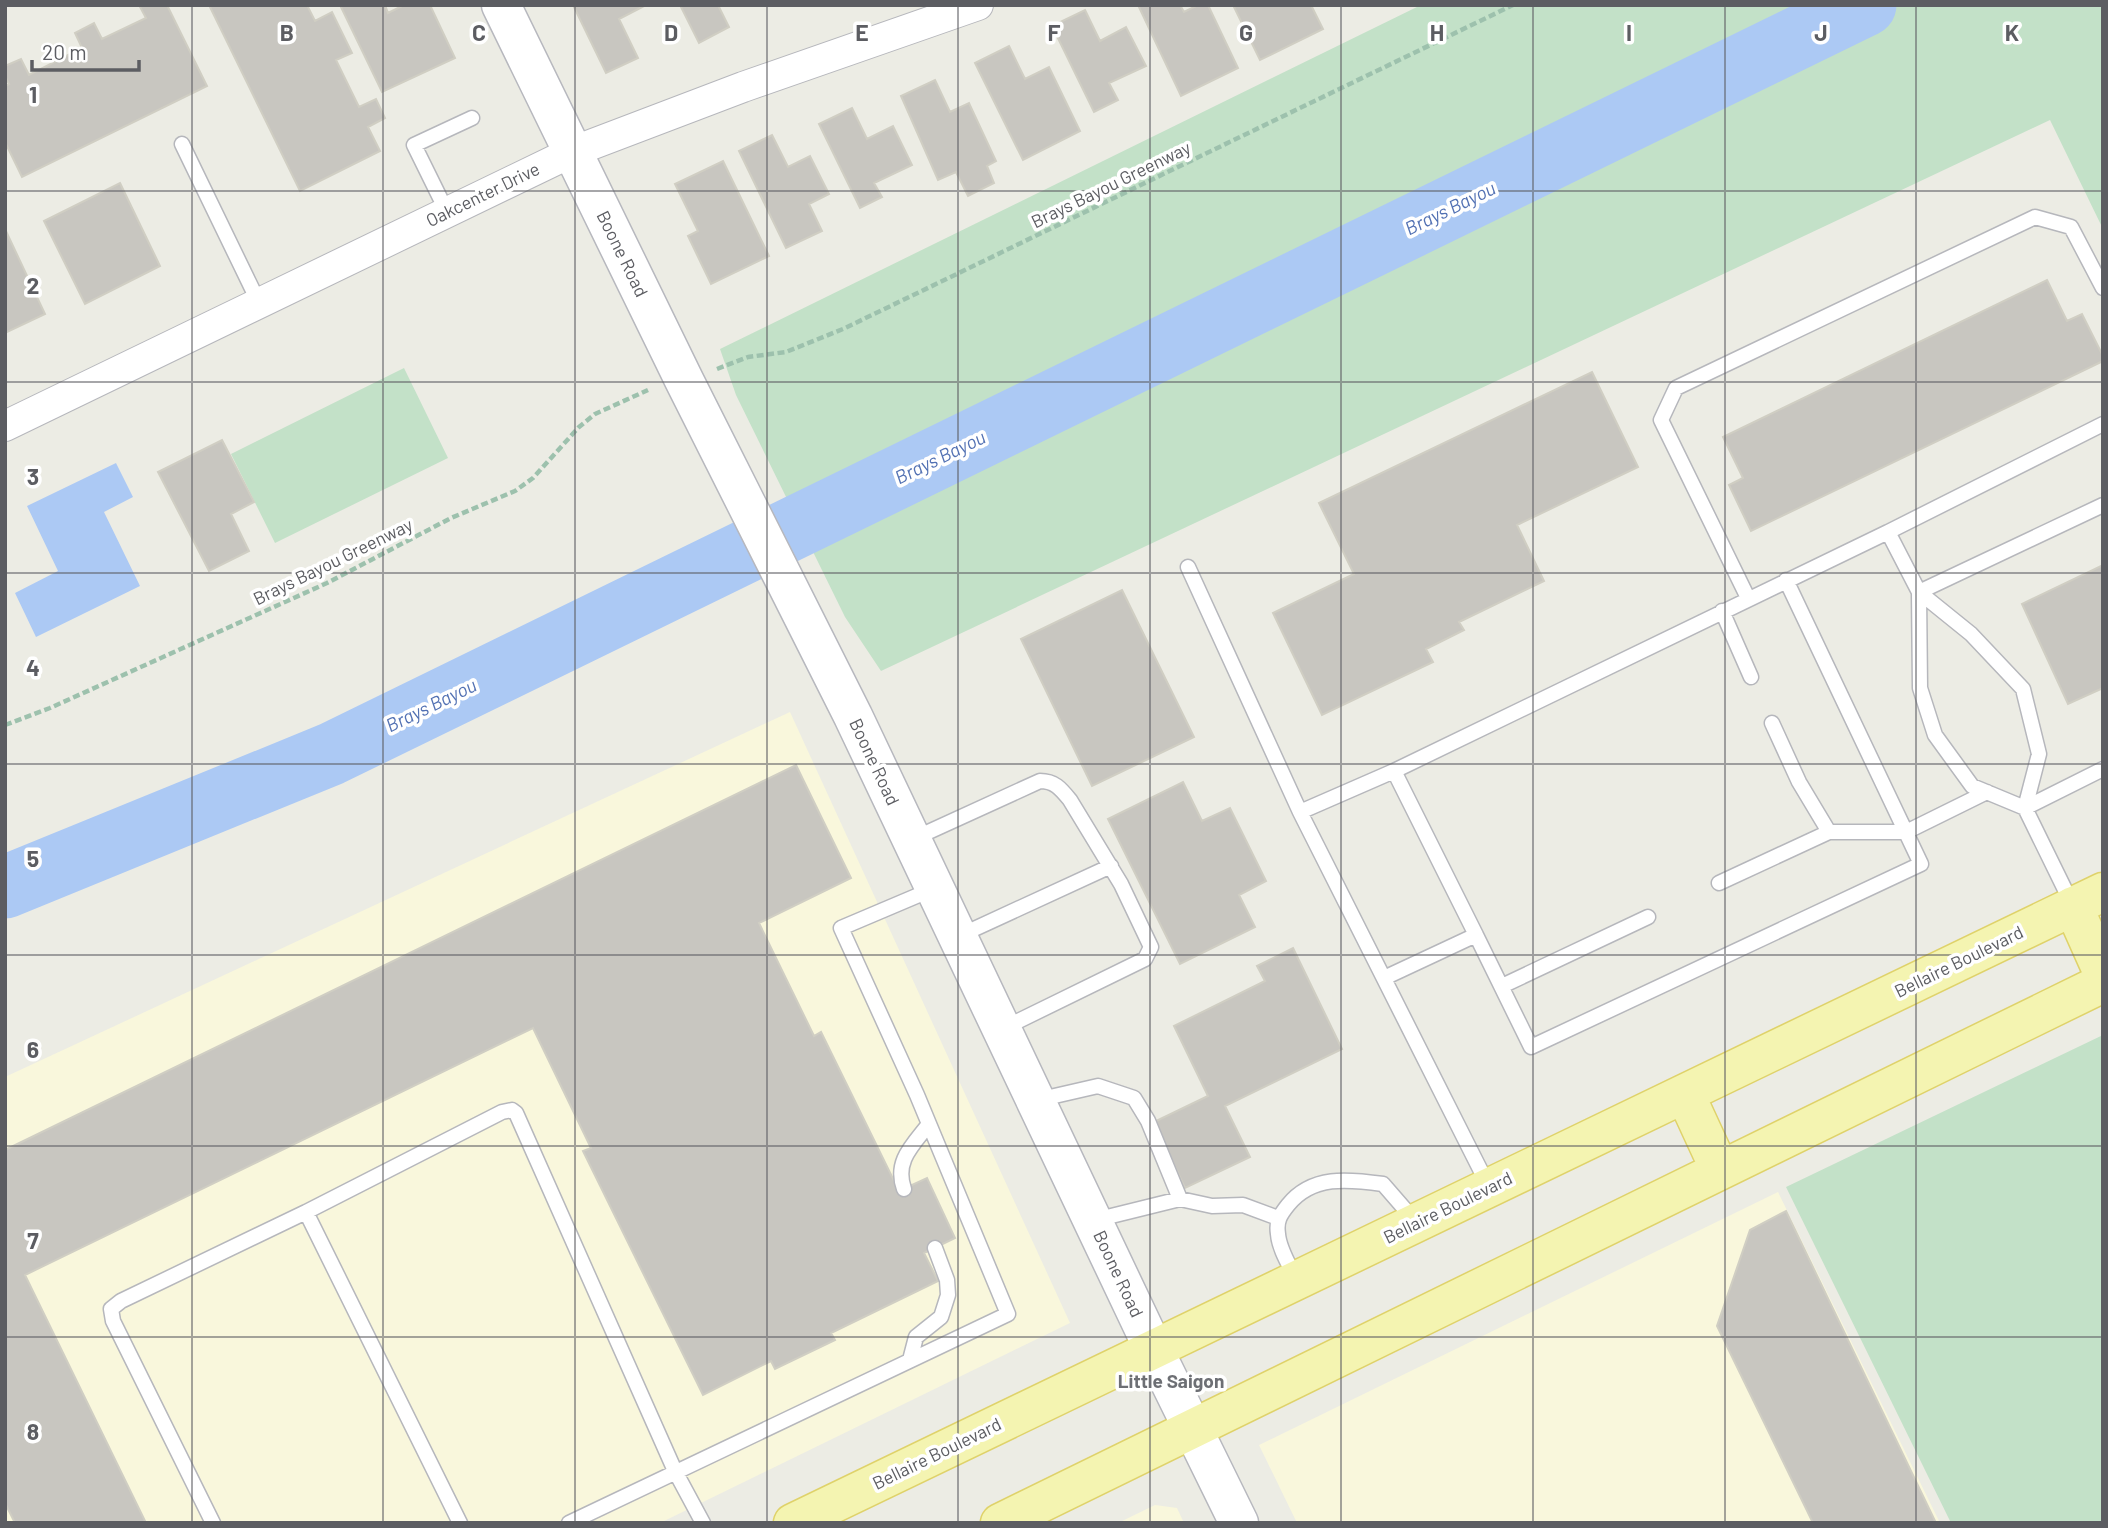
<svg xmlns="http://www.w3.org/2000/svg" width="2108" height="1528" font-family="Barlow,sans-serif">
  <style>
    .commercial { fill: #f9f7dc }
    .green { fill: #c3e1c8 }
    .water { fill: #acc9f4 }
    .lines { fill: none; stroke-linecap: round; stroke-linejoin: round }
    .river { stroke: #acc9f4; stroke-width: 63 }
    .building { fill: #c8c6c0; stroke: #d0cec3; stroke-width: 2 }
    .lane-casing { stroke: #b6b7bc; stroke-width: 17 }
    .street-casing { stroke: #b6b7bc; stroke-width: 32 }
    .secondary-casing { stroke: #b7b8be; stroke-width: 41 }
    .primary-casing { stroke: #dfd26a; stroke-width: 41 }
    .path { stroke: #9dc1ad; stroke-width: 4.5; stroke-dasharray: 7 3.5; stroke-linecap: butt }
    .lane { stroke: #fff; stroke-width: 14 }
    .street { stroke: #fff; stroke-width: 30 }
    .secondary { stroke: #fff; stroke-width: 38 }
    .primary { stroke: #f4f4b1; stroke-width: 38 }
    .grid { fill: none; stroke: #5c5d62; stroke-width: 2; stroke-opacity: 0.55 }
    .labels { text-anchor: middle; stroke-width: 7; stroke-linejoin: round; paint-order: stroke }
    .street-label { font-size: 18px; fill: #5c5d62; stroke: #fff }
    .water-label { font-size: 19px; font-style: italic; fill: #5271b3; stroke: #fff }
    .neighbourhood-label { font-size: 19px; font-weight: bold; fill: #6d6f74; stroke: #fff }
    .grid-label { font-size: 23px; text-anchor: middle; font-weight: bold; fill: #5c5d62; stroke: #fff; stroke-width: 7; stroke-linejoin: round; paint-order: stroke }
  </style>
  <rect width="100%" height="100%" fill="#ecece4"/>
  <path class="commercial" d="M790,712L1070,1323L660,1523H5V1077Z
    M1778,1192L1940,1523H1297L1259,1445Z
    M1155,1505L1177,1508L1184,1523H1118Z"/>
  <path class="green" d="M1421,5H2103V229L2050,120L881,671L845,617L736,395L720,349Z
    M404,368L448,458L275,543L231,454Z
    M2103,1035V1523H1951L1786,1187Z"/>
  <path class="water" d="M116,463L133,497L104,512L140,586L36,637L15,593L58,571L27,506Z"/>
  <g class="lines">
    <path class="river" d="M5,887L331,754L1865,5"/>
  </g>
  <path class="building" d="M139,5H167L207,86L22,177L5,142V86L9,84L5,76V66L21,59L29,75L82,48L75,33L94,23L102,39L146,18Z
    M209,5H307L315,21L332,12L352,53L336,60L359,107L376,99L385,118L368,127L380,151L300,191Z
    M340,5H385L388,13L404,5H430L455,58L382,92Z
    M573,5H646L619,19L638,58L606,73Z
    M680,5H718L729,27L699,43Z
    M1138,5H1180L1184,12L1198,5H1208L1238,68L1181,96Z
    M1233,5H1311L1323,29L1260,60Z
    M1085,10L1100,41L1126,27L1146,66L1109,83L1118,100L1094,112L1052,26Z
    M1009,46L1025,79L1049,67L1080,131L1023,160L975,63Z
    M935,80L950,112L969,103L996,161L987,166L994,183L968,196L956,172L938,180L901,96Z
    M852,108L867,139L893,126L912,165L874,183L882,197L860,208L819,124Z
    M772,135L788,167L810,156L829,194L809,204L822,231L786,248L739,151Z
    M723,161L769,256L711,284L688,236L698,231L675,184Z
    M120,183L160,266L85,304L44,221Z
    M5,229L45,314L5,333Z
    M2047,280L2067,321L2082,314L2103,356V361L1751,531L1729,485L1743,478L1723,437Z
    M1592,372L1638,467L1517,525L1544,581L1459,622L1464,630L1426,649L1433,662L1322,715L1273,613L1354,574L1319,503Z
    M222,440L254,502L231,514L249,551L209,571L158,472Z
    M2103,565V688L2068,704L2022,604Z
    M1122,590L1194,737L1092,786L1021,639Z
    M796,765L851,878L759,923L814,1036L821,1032L899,1191L927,1178L955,1238L924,1253L938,1281L831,1333L835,1340L775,1369L771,1361L703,1395L583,1151L591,1148L533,1028L25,1275L146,1523H15L5,1503V1150Z
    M1183,782L1202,821L1230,808L1266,881L1239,895L1255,927L1180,964L1108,819Z
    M1293,948L1342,1049L1225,1106L1250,1157L1185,1188L1154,1122L1208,1096L1174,1026L1265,981L1257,966Z
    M1786,1211L1936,1523H1813L1717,1326L1750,1230Z"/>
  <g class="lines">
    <defs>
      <path id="lane" d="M182,144L259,303
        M447,212L414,145L472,118
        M1888,532L2103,424
        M1188,567L1300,812
        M1919,592L1920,688L1935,735L1972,786L2025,808L2103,769
        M1919,592L2103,505
        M1748,598L1661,420L1676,388L2035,217L2071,227L2103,288
        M1722,611L1751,677
        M1772,723L1799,782L1829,832H1906L1987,792
        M913,839L1040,781C1055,781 1061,789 1070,800L1121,884L1151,947L1145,959L1002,1029
        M1719,883L1829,832
        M1476,935L1531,1047L1921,864L1786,580
        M959,936L1111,866
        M1384,978L1476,935L1394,771
        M1502,986L1648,917
        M1037,1100L1098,1086L1134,1098L1148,1121L1180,1199
        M1489,1187L1300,812L1394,771L1888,532L1919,592L1971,634L2023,689L2039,754L2025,808L2073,906
        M904,1189C894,1161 913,1145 929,1124
        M306,1212L460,1523
        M1095,1220L1180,1199L1212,1206L1243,1205L1278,1218
        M1296,1279C1290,1266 1279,1249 1278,1234C1276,1221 1280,1215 1288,1205C1312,1175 1348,1179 1383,1184L1416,1222
        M910,1360L916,1337L941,1317L948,1295L947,1280L935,1248
        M213,1523L113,1321L111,1309L121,1301L306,1212L502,1112L512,1110L516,1113L675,1471L703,1523
        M569,1523L1008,1314L917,1095L841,928L933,889"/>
      <path id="street" d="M5,426L572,152L743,87L978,5"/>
      <path id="secondary" d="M501,5L684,380L853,716L1154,1350L1239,1523"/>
      <path id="primary" d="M2073,906L2103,973
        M1685,1094L1720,1170
        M793,1523L2103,892
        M1000,1523L2103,983"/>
    </defs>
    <use href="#lane" class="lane-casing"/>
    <use href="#street" class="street-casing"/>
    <use href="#secondary" class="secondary-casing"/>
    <use href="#primary" class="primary-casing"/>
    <path class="path" d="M717,369L748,357L786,352L843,329L1513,5
      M5,725L50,708L327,583L451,518L515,491L533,478L579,427L595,414L648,390"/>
    <use href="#lane" class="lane"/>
    <use href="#street" class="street"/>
    <use href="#secondary" class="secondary"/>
    <use href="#primary" class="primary"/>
  </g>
  <path class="grid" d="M192,5V1523M383,5V1523M575,5V1523M767,5V1523M958,5V1523M1150,5V1523M1341,5V1523M1533,5V1523M1725,5V1523M1916,5V1523M5,191H2103M5,382H2103M5,573H2103M5,764H2103M5,955H2103M5,1146H2103M5,1337H2103"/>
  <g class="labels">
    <g class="street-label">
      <text transform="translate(1111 185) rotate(-26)" y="6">Brays Bayou Greenway</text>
      <text transform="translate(483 195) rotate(-26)" y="6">Oakcenter Drive</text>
      <text transform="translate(622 254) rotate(64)" y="6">Boone Road</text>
      <text transform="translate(333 562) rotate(-26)" y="6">Brays Bayou Greenway</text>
      <text transform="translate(874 762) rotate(65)" y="6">Boone Road</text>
      <text transform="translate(1959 962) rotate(-26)" y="6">Bellaire Boulevard</text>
      <text transform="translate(1448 1208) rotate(-26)" y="6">Bellaire Boulevard</text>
      <text transform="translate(1118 1274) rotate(65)" y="6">Boone Road</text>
      <text transform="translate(937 1454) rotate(-26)" y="6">Bellaire Boulevard</text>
    </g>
    <g class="water-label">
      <text transform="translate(1450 208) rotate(-26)" y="7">Brays Bayou</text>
      <text transform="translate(940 457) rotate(-26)" y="7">Brays Bayou</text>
      <text transform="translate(431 705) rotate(-26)" y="7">Brays Bayou</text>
    </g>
    <g class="neighbourhood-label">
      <text x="1171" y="1388">Little Saigon</text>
    </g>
  </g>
  <g class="grid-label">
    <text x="287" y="41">B</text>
    <text x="479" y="41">C</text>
    <text x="671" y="41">D</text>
    <text x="862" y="41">E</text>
    <text x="1054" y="41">F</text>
    <text x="1246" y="41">G</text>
    <text x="1437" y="41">H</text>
    <text x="1629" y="41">I</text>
    <text x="1821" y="41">J</text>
    <text x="2012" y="41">K</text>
    <text x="33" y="103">1</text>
    <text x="33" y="294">2</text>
    <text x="33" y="485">3</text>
    <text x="33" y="676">4</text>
    <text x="33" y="867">5</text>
    <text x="33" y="1058">6</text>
    <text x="33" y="1249">7</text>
    <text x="33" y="1440">8</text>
  </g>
  <rect width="2108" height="1528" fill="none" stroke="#5c5d62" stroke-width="14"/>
  <path d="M32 60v10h107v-10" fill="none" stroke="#5c5d62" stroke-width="3.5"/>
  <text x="42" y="60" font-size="21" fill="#5c5d62" stroke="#ffffff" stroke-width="5" paint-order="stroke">20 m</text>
</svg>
